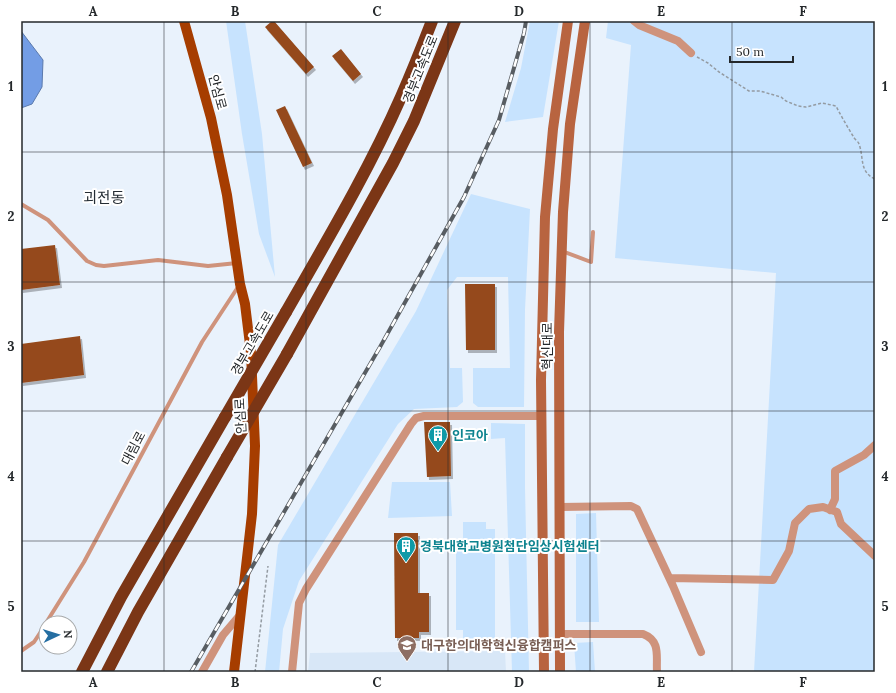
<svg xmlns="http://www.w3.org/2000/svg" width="896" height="693" font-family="Lora,'Noto Sans KR',serif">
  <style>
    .built { fill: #d8e7f7 }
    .green { fill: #c7e3fe }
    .water { fill: #739de5; stroke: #5b7aad }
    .building { fill: #95491a; filter: url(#shadow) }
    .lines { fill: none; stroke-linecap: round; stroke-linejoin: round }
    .path { stroke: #949ba2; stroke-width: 1.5; stroke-dasharray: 3 2; stroke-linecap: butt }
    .lane { stroke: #cf937c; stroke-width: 4 }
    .street { stroke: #cf937c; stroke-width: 8 }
    .secondary { stroke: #b86440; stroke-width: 10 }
    .primary { stroke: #a63d00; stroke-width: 10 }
    .highway { stroke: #7b3616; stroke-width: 12 }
    .rail-casing { stroke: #585d62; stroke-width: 4 }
    .rail { stroke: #fff; stroke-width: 2.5; stroke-dasharray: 8; stroke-linecap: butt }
    .highway-bridge { stroke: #7b3616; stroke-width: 12 }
    .grid { fill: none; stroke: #24282b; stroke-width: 1; stroke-opacity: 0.55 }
    .labels { text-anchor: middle; stroke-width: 4; stroke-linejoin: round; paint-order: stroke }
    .street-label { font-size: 13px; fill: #24282b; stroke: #fff }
    .culture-label { font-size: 13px; font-weight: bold; fill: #0d838f; stroke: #fff; text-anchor: start }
    .education-label { font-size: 13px; font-weight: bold; fill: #785e54; stroke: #fff; text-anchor: start }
    .quarter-label { font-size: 15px; fill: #252d34; stroke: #fff }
    .neatline { fill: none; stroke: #24282b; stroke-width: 1.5 }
    .grid-label { font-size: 13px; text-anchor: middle; font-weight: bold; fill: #24282b }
  </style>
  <defs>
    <filter id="shadow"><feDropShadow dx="2" dy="3" stdDeviation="0" flood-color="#0004"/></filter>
  </defs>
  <rect width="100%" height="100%" fill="#e9f2fc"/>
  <path class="built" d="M505,651L506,672H308L310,653Z"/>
  <path class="green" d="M226,21H245L262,134L275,277L259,234L242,134Z
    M530,21H559L543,117L505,122L521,68Z
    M608,21H875V672H754L776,273L615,258L631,45L606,38Z
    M471,194L530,209L525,310L524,407H478L473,403V368H510L508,277H457L447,290L450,368H462L463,402L457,407L414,409L398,424L299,581L283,629L279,672H265L278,545L416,311Z
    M491,423L525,424V488L529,672H512L505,438L491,439Z
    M392,482H450L452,516L388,518Z
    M596,513L599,622H576V514Z
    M463,522H486V529H495V643H463V630H456V541L463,540Z
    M593,642L595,672H576L574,643Z"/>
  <path class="water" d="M21,31L43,60L42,87L32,104L21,108Z"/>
  <path class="building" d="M272,21H274L314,67L306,74L265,27Z
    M341,49L361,74L353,81L332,56Z
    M285,106L312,163L303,167L276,110Z
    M55,245L60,285L21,290V249Z
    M465,284H495V350H466Z
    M80,336L84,375L21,383V344Z
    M424,422H450L451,476L427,477Z
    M394,533H418V593H429V632H419V638H395Z"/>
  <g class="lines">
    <path class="path" d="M697,57L708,63L719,72L749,91H760L781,97L786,101L798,106L806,107L822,103L836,106C841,116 847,126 853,136C854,139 858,141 859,144C864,157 859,172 875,179
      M255,672L268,566"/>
    <path class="lane" d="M21,204L48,220L87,261L96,265L104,266L158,260L208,266L237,263
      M562,251L591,262L593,232
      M46,623L84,562L202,342L238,287
      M21,651L34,642L46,624"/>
    <path class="street" d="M634,21L639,25L678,41L691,53
      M560,507L631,506L637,509L673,586L701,652
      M830,510L835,499V471L864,455L875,445
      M670,578L773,580L789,551L795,523L809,509L823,507L837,512L841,524L875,556
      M560,634H643C661,641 656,656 657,672
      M202,672L223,635L240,615
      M292,672L299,603L306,589L411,424L416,418L424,416H541"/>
    <path class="secondary" d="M544,672L541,380L545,217L553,129L568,21
      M560,672L559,332L563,212L570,124L585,21"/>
    <path class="primary" d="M184,21L211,118L227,195L240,284L245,304L251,353L255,446L252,514L234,672"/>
    <path class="highway" d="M286,312C326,242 368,172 401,97C412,72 422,47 432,21
      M287,354L393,163L414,121L455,21
      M82,672L121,597L225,417
      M107,672L138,612L227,457"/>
    <defs>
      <path id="rail" d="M191,672L380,347L464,197L499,120L524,33L526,21"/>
    </defs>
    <use href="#rail" class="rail-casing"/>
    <use href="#rail" class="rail"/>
    <path class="highway-bridge" d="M225,417L286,312
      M227,457L287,354"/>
  </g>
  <path class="grid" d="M164,21V672M306,21V672M448,21V672M590,21V672M732,21V672M21,152H875M21,282H875M21,411H875M21,541H875"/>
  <defs>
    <symbol id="building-pin" viewBox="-11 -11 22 30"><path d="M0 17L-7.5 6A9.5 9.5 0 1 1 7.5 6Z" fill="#0f9aa8" stroke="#fff"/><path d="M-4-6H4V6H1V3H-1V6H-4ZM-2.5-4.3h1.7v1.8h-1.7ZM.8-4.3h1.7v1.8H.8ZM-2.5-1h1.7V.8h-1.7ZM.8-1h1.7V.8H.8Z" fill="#fff"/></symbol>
    <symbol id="university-pin" viewBox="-11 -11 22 30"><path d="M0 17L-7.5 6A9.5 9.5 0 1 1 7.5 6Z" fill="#8d6e63" stroke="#fff"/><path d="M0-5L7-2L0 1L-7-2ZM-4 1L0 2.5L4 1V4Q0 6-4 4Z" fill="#fff"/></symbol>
  </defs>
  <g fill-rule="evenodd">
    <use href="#building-pin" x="427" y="424" width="22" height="30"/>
    <use href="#building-pin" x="395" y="535" width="22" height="30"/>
    <use href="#university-pin" x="396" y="634" width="22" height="30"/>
  </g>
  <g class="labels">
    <g class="street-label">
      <text transform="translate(420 69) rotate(-68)" y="5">경부고속도로</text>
      <text transform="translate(218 92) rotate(75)" y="5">안심로</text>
      <text transform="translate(252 343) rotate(-60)" y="5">경부고속도로</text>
      <text transform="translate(547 346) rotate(-90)" y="5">혁신대로</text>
      <text transform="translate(240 416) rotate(-93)" y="5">안심로</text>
      <text transform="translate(133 448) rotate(-62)" y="5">대림로</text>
    </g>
    <g class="culture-label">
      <text x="452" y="440">인코아</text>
      <text x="420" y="551">경북대학교병원첨단임상시험센터</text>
    </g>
    <g class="education-label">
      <text x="421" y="650">대구한의대학혁신융합캠퍼스</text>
    </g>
    <g class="quarter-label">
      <text x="104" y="203">괴전동</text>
    </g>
  </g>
  <rect width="896" height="693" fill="none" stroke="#ffffff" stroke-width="44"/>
  <g transform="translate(58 635) rotate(86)"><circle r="19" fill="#ffffff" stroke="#a7a9aa"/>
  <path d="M0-3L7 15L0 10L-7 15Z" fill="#256ea2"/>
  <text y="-6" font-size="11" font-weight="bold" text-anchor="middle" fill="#24282b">N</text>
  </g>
  <path d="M730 56v6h63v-6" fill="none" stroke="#24282b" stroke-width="2"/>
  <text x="736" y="56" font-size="12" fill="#24282b" stroke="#ffffff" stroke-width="3" paint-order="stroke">50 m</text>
  <rect x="22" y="22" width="852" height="649" class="neatline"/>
  <g class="grid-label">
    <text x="93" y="16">A</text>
    <text x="235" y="16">B</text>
    <text x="377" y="16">C</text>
    <text x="519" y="16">D</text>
    <text x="661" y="16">E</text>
    <text x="803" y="16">F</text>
    <text x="11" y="91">1</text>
    <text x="885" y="91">1</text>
    <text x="11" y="221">2</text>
    <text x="885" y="221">2</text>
    <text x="11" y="351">3</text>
    <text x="885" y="351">3</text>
    <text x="11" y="481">4</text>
    <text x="885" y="481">4</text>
    <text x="11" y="611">5</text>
    <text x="885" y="611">5</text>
    <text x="93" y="687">A</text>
    <text x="235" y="687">B</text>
    <text x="377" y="687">C</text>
    <text x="519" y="687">D</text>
    <text x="661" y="687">E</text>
    <text x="803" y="687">F</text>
  </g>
</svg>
